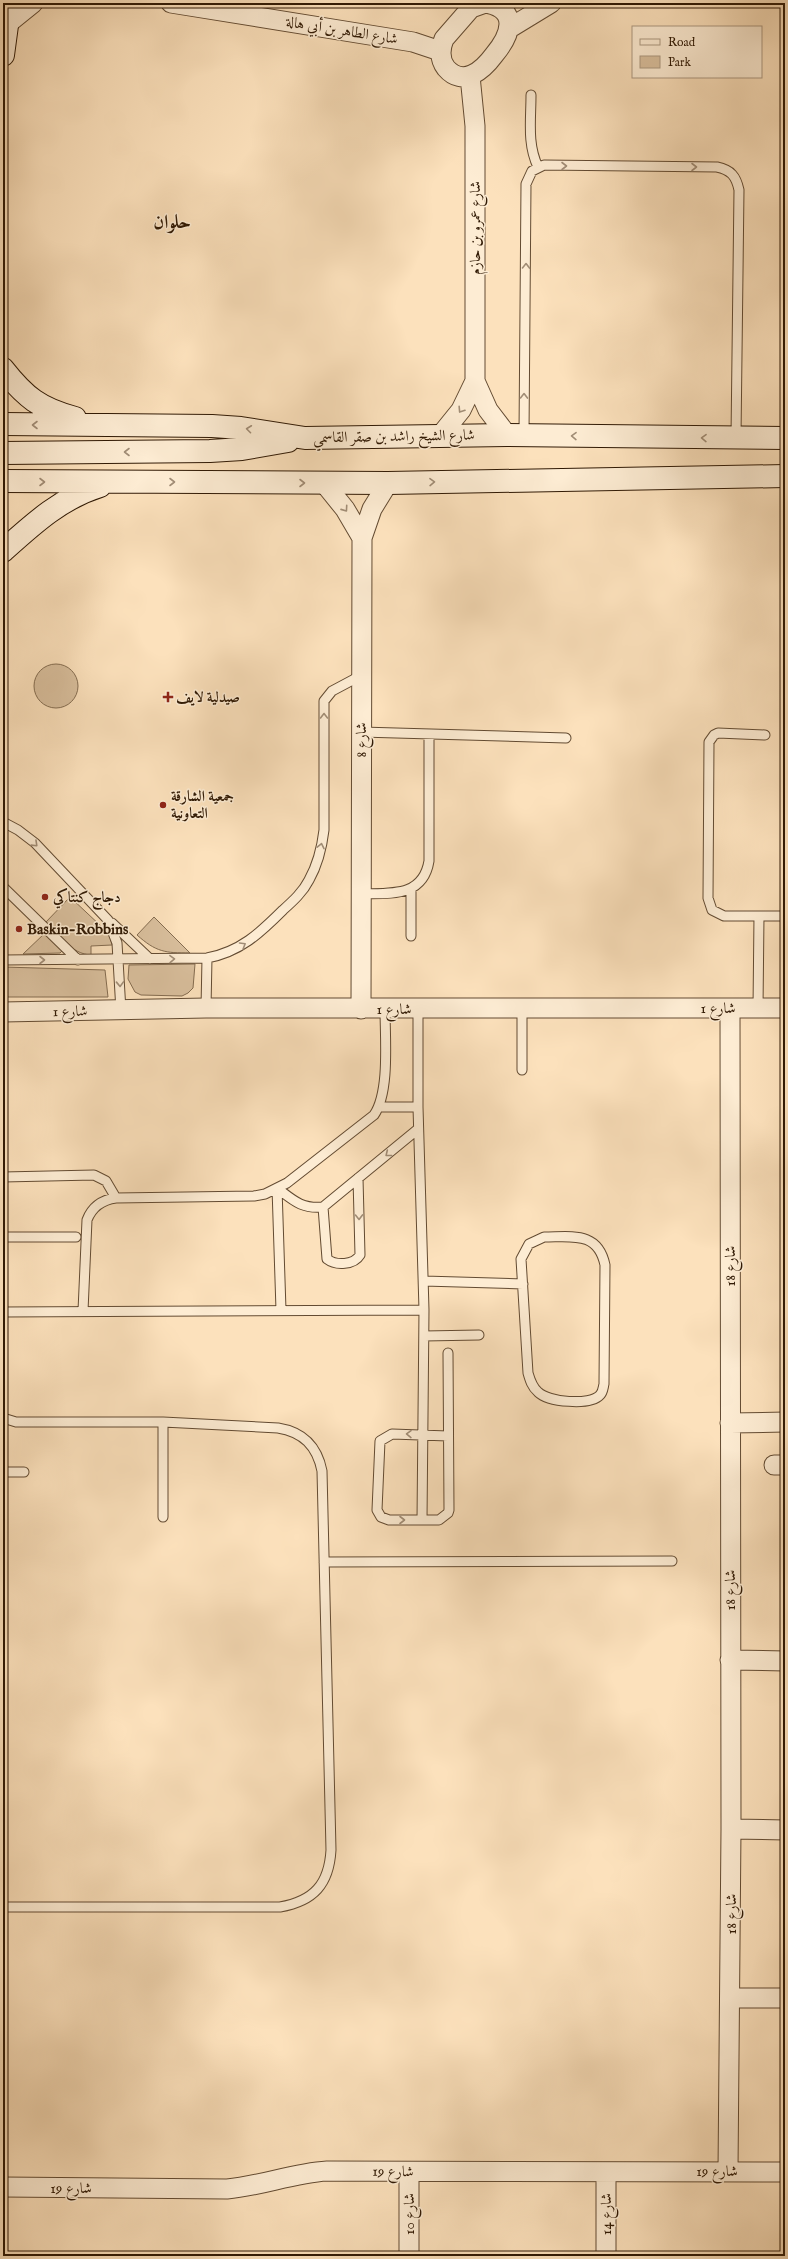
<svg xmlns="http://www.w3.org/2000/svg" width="788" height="2259" font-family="'IM FELL English',Amiri,serif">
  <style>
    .green { fill: #d9bf9d; stroke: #846c50 }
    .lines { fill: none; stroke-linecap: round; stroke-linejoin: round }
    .service-casing { stroke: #634b32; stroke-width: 11 }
    .minor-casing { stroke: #634b32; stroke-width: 21 }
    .secondary-casing { stroke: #301904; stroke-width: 24 }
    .service { stroke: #fdecd3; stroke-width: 9 }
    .minor { stroke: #fdecd3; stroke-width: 19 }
    .secondary { stroke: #fdecd3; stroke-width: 22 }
    .oneway { stroke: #a18d76 }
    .poi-dot { fill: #8f2418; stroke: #fdecd3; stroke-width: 1.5 }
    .labels { text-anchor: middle; stroke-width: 3; stroke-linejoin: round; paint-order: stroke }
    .street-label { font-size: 15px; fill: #301904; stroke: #fdecd3 }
    .poi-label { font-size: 15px; font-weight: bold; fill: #301904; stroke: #fdecd3; text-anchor: start }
    .district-label { font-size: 19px; font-weight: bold; fill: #301904; stroke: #fdecd3 }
  </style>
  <rect width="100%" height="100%" fill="#fce1bc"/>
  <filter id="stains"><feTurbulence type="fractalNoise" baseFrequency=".005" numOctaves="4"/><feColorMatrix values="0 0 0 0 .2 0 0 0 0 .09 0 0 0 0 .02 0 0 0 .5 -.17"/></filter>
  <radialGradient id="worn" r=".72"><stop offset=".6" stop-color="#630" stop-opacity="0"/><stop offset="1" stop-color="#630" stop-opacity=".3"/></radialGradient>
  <path class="green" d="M34 686a22 22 0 1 1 44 0a22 22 0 1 1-44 0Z
    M70,897L103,928L107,924L112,945L91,946V955C72,954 59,936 45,923Z
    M154,917L190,953C165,953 156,952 137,935Z
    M45,933L62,951L60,953L23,954Z
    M195,964L193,988L188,993L182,996L141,995L135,992L128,979L129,965Z
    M3,967L105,970L108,997H3Z"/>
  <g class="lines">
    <defs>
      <path id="service" d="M531,95C531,120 527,144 538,167
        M524,435L526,184L532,171L544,165L717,167C731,170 736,176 739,190L736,437
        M361,732L566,738
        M765,735L718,733L714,735L709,742L708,898L712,910L724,916H785
        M3,822L18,830L35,843L108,920L117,943L121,1011
        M3,887L78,960
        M411,889V936
        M361,894C389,893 423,898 429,861V734
        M112,923L150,959
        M3,960L207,958C240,952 260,933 283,910C293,901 303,892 309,880C318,864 322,847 324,830V701L332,691L362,675
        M206,1008L207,958
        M418,1008V1107L424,1310L422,1520
        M758,1008L759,916
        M522,1070V1008
        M380,1107H418
        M3,1177L94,1175L106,1181L116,1198
        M277,1188C293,1200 301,1209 323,1207L418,1129
        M277,1188L281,1310
        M323,1207L327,1259C336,1266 354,1265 360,1255L358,1178
        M3,1237H76
        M544,1237C572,1237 598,1231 605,1265L604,1384C603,1388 603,1392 600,1395C590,1406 548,1402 538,1392C532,1387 530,1380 528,1373L521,1259L529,1244Z
        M424,1281L523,1284
        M83,1311L87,1220C92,1207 101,1200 116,1198L254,1196L265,1194L287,1183L374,1115C390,1092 385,1038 385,1009
        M3,1312L424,1310
        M424,1336L479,1335
        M448,1353L449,1510L448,1513L439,1520H389L381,1517L377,1510L380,1441L392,1434L448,1436
        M3,1418L16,1422H163L278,1428C303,1432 317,1446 322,1471L331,1850C329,1884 314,1901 280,1907H3
        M163,1422V1517
        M3,1472H24
        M324,1562L672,1561"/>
      <path id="minor" d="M171,3L413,42L440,51
        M485,3C521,9 510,36 494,55C483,70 463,88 446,68C439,59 440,49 444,39L471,8Z
        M7,24L33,3
        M510,28L551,3
        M470,76L475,126V381L488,410L507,435
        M440,436L461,410L475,381
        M324,483L345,509L362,538L361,1009
        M362,538L372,509L388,483
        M3,1012L206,1008H785
        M730,1423L785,1422
        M774,1465H785
        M730,1660L785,1661
        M731,1829L785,1830
        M730,1998H785
        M728,2171L731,1829L730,1008
        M606,2172V2256
        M3,2187L227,2189C261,2186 293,2173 327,2171L785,2172
        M409,2256V2172"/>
      <path id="secondary" d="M3,55L10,3
        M3,369C25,397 40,409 75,418
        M3,424L212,426L241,428L305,438L507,435L785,438
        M3,453L210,451L242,449L288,441
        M3,481L388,483L785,476
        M3,551C33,524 61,498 100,486"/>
    </defs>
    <use href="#service" class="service-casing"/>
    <use href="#minor" class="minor-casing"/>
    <use href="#secondary" class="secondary-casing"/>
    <use href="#service" class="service"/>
    <use href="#minor" class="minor"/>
    <use href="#secondary" class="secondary"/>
  </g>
  <defs><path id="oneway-chevron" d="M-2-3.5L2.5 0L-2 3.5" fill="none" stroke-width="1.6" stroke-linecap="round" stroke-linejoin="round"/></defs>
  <g class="oneway">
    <use href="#oneway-chevron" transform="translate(564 166)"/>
    <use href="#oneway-chevron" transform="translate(694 167)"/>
    <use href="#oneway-chevron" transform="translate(526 266) rotate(-89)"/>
    <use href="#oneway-chevron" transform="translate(524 396) rotate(-89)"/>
    <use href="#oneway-chevron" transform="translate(461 410) rotate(123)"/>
    <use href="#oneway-chevron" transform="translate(35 425) rotate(-180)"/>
    <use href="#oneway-chevron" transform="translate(249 429) rotate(-173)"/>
    <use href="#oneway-chevron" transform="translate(574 436) rotate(-179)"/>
    <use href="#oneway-chevron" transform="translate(704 438) rotate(-179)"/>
    <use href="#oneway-chevron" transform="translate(127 452) rotate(180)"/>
    <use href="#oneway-chevron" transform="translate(42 482)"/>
    <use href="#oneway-chevron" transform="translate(172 482)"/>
    <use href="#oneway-chevron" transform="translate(432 482) rotate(-1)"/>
    <use href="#oneway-chevron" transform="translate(302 483)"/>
    <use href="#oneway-chevron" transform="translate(345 509) rotate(55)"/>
    <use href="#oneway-chevron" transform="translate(324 716) rotate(-90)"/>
    <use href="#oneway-chevron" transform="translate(35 844) rotate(44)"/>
    <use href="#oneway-chevron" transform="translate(321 846) rotate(-78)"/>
    <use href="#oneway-chevron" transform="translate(243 945) rotate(-31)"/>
    <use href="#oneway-chevron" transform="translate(172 959) rotate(-1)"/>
    <use href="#oneway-chevron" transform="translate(42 960)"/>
    <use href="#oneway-chevron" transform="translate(120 984) rotate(88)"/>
    <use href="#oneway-chevron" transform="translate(388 1154) rotate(141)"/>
    <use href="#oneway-chevron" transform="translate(359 1217) rotate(89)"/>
    <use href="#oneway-chevron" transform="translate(409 1434) rotate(-179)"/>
    <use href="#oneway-chevron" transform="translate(402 1520)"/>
  </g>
  <g class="poi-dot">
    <path d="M166 691h4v4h4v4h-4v4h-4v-4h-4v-4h4z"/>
    <circle cx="163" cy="805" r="4"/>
    <circle cx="45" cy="897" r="4"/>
    <circle cx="19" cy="929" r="4"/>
  </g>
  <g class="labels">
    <g class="street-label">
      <text transform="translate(342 30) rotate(9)" y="5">شارع الطاهر بن أبي هالة</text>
      <text transform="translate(475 228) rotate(-90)" y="5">شارع عمرو بن حازم</text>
      <text transform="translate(394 436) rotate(-1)" y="5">شارع الشيخ راشد بن صقر القاسمي</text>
      <text transform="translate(361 740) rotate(-90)" y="5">شارع 8</text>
      <text x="718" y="1013">شارع 1</text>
      <text x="394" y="1014">شارع 1</text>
      <text transform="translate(70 1011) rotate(-1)" y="5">شارع 1</text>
      <text transform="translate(730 1266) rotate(-90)" y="5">شارع 18</text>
      <text transform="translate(730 1590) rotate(-90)" y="5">شارع 18</text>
      <text transform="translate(731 1914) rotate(-90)" y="5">شارع 18</text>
      <text transform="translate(393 2171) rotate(1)" y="5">شارع 19</text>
      <text x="717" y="2176">شارع 19</text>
      <text x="71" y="2193">شارع 19</text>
      <text transform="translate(409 2214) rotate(-90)" y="5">شارع 10</text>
      <text transform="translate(606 2214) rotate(-90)" y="5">شارع 14</text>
    </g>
    <g class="poi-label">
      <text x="176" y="702">صيدلية لايف</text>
      <text x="171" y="801">جمعية الشارقة<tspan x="171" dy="17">التعاونية</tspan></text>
      <text x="53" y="902">دجاج كنتاكي</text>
      <text x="27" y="934">Baskin-Robbins</text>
    </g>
    <g class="district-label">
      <text x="172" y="228">حلوان</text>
    </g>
  </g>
  <rect width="788" height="2259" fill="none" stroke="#fce1bc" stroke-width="16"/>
  <rect x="4" y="4" width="780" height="2251" fill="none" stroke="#301904" stroke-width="2"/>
  <rect x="8" y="8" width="772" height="2243" fill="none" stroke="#301904"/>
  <rect x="632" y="26" width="130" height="52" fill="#fdecd3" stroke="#ab9880"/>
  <rect x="640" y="39" width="20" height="6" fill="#fdecd3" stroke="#ab9880"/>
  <text x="668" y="46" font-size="12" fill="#301904">Road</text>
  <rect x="640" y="56" width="20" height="12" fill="#d9bf9d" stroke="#ab9880"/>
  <text x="668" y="66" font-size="12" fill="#301904">Park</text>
  <rect width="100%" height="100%" filter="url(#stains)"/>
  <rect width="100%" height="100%" fill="url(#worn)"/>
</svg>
